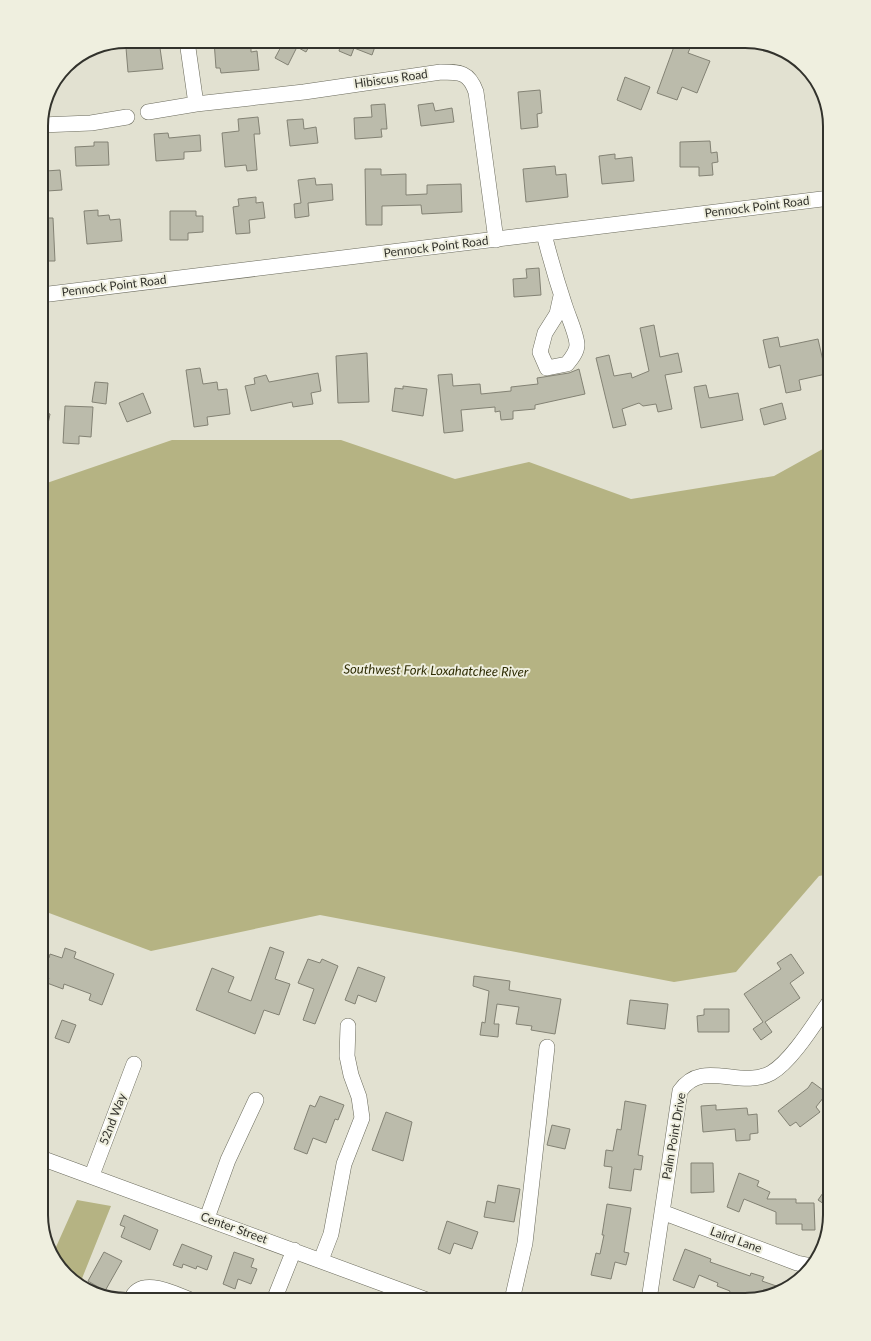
<svg xmlns="http://www.w3.org/2000/svg" width="871" height="1341" font-family="Lato,sans-serif">
  <style>
    .water { fill: #b5b383 }
    .building { fill: #bbbbab; stroke: #838274 }
    .lines { fill: none; stroke-linecap: round; stroke-linejoin: round }
    .minor-casing { stroke: #6b6b5d; stroke-width: 16 }
    .minor { stroke: #fff; stroke-width: 15 }
    .labels { text-anchor: middle; stroke-width: 4; stroke-linejoin: round; paint-order: stroke }
    .street-label { font-size: 12px; fill: #32322c; stroke: #efefdf }
    .water-label { font-size: 13px; font-style: italic; fill: #2f2d05; stroke: #efefdf }
    .rim { fill: none; stroke: #32322c; stroke-width: 2 }
  </style>
  <rect width="100%" height="100%" fill="#e2e1d1"/>
  <path class="water" d="M172,440H341L455,479L529,462L631,499L774,476L830,445V874L819,876L736,972L674,982L320,915L151,951L41,910V485Z
    M77,1200L111,1206L79,1286L52,1256Z"/>
  <path class="building" d="M131,41H159L163,69L128,72L126,48H132Z
    M214,41H229L230,47L251,46V52L257,51L259,70L221,73L220,68H216Z
    M284,41H312L306,52L297,47L288,65L275,58Z
    M338,41H377L372,55L354,48L351,56L339,51L341,43Z
    M676,41H693L688,53L710,61L697,93L682,87L677,100L657,93Z
    M625,77L650,87L641,110L617,100Z
    M540,90L542,113L537,114L538,127L521,129L518,92Z
    M433,103L435,111L452,108L454,122L421,126L418,105Z
    M385,104L387,129H381L382,137L355,139L354,118L372,117L371,105Z
    M258,117L260,134H254L257,170L247,171L246,165L225,167L222,133L239,131L238,119Z
    M303,119L304,129L316,127L318,143L290,146L287,120Z
    M168,133L169,138L200,135L201,151L184,152V159L156,161L154,134Z
    M710,141L711,153L717,152L718,162L712,163L713,175L699,176V167H680V142Z
    M94,142H108L109,165L76,166L75,147L94,146Z
    M615,154V159L632,157L634,181L602,184L599,156Z
    M555,166L556,175L566,174L568,197L526,202L523,169Z
    M365,169H381V175L406,174V195L427,194V185L461,184L462,212L422,214L421,205L382,206V225H366Z
    M60,170L62,190L47,191L46,171Z
    M315,178L316,185L332,184L333,200L308,203L309,216L295,218L294,204L301,203L298,180Z
    M256,197V203L263,202L265,218L249,220L250,233L236,234L233,207L239,206L238,199Z
    M98,210V216L109,215L110,220L120,219L122,241L87,244L84,211Z
    M170,211H196V216H203V232L188,233V240H170Z
    M41,218H53L55,261H41Z
    M539,268L541,295L514,297L513,279L527,278L526,269Z
    M654,325L660,357L678,353L682,372L665,375L672,409L658,412L656,404L643,406L639,403L622,409L626,425L613,428L596,358L609,355L614,376L631,373L632,378L649,371L640,328Z
    M778,337L780,347L818,339L826,374L799,380L801,390L786,393L780,365L769,368L763,340Z
    M367,353L369,402L338,403L336,356Z
    M200,368L203,384L217,382L218,390L227,389L230,414L207,417L208,425L194,427L186,370Z
    M579,369L585,394L535,405V409L513,411V419L501,420L500,411L495,412V407L461,410L463,431L444,433L438,375L452,374L453,386L480,384L481,394L511,391V387L538,384L537,378L569,373Z
    M318,373L321,391L311,393L313,404L293,407L292,402L251,411L245,386L255,384L254,378L266,375L269,382Z
    M95,382L108,383L106,404L92,402Z
    M706,385L709,398L738,393L743,420L701,428L694,387Z
    M403,386L427,389L423,416L392,411L395,388L403,389Z
    M143,393L151,413L127,422L119,403Z
    M782,403L786,419L764,425L760,409Z
    M65,406L93,407L91,437L79,436V444L63,443Z
    M41,411L50,414L45,439H41Z
    M270,947L284,952L275,979L290,984L279,1015L264,1010L255,1034L196,1010L212,968L234,977L228,992L251,1001Z
    M65,948L76,952L74,958L114,974L102,1005L89,1000L91,994L64,984L63,989L47,983L49,978L41,975V955L49,958L50,954L62,958Z
    M791,954L804,973L790,983L800,998L765,1022L772,1032L761,1040L753,1029L763,1022L744,994L781,969L777,963Z
    M308,959L320,963L322,959L338,966L315,1024L303,1020L314,989L298,983Z
    M358,967L385,977L376,1002L358,995L355,1004L345,1000Z
    M474,976L510,981L509,990L561,999L555,1034L531,1030L532,1026L516,1024L519,1007L497,1004L494,1024H499L498,1037L480,1035L482,1022L485,1023L489,991L473,986Z
    M630,1000L668,1004L665,1029L627,1024Z
    M704,1009H729V1032H698L697,1016L704,1015Z
    M62,1020L76,1025L69,1043L55,1038Z
    M812,1082L827,1093L816,1107L820,1112L800,1127L796,1122L790,1126L778,1111L808,1088Z
    M320,1096L344,1105L338,1120L335,1119L326,1143L313,1138L307,1154L294,1149L310,1105L315,1107Z
    M625,1101L646,1105L638,1155L643,1156L641,1170L634,1169L631,1191L609,1188L612,1167L604,1166L606,1150L613,1151L617,1129L621,1130Z
    M716,1105V1110L747,1108L748,1115L757,1114L758,1133L750,1134V1140L736,1141L735,1129L703,1132L701,1106Z
    M386,1112L412,1122L403,1161L372,1150Z
    M552,1125L570,1129L565,1149L547,1145Z
    M691,1163H713L714,1192L691,1193Z
    M739,1173L759,1181L757,1186L770,1192L767,1199H796V1203H814L815,1230H802V1224H776V1212L744,1199L739,1212L727,1207Z
    M830,1183V1208L818,1200Z
    M498,1185L520,1189L514,1222L484,1217L487,1201L495,1203Z
    M607,1204L631,1208L624,1252L629,1253L626,1265L615,1262L611,1279L591,1275L596,1253L600,1254L604,1235H602Z
    M124,1215L158,1230L150,1250L121,1237L125,1227L120,1225Z
    M447,1221L478,1232L472,1249L454,1243L450,1254L438,1249Z
    M182,1244L212,1256L207,1270L197,1266L196,1269L183,1264L182,1268L173,1265Z
    M685,1249L711,1259L710,1262L750,1276L751,1273L764,1277L762,1281L785,1289L746,1300H727L730,1291L717,1286L718,1283L699,1275L694,1288L673,1280Z
    M104,1252L122,1261L105,1291L88,1281Z
    M234,1252L254,1259L251,1267L257,1269L251,1284L238,1279L235,1289L223,1284Z"/>
  <g class="lines">
    <defs>
      <path id="minor" d="M187,41L196,104
        M148,112L196,104L304,92L441,72C460,72 469,72 476,92L496,240
        M41,125L91,123L127,117
        M544,234C550,258 557,282 565,306C568,316 577,335 577,345C577,352 571,359 567,364L547,368L540,352L545,333L557,314L561,296
        M41,295L830,198
        M41,1158L427,1300
        M92,1175L134,1064
        M662,1212L797,1263L812,1266
        M207,1218L228,1160L256,1100
        M321,1260L331,1234L344,1164L362,1118L359,1097L351,1075L347,1056L348,1026
        M131,1300C140,1275 175,1294 191,1300
        M274,1300L294,1250
        M512,1300L525,1243L547,1047
        M649,1300L680,1091C702,1058 740,1090 771,1073C792,1061 816,1021 830,1001"/>
    </defs>
    <use href="#minor" class="minor-casing"/>
    <use href="#minor" class="minor"/>
  </g>
  <g class="labels">
    <g class="street-label">
      <text transform="translate(391 79) rotate(-8)" y="4">Hibiscus Road</text>
      <text transform="translate(757 207) rotate(-7)" y="4">Pennock Point Road</text>
      <text transform="translate(436 247) rotate(-7)" y="4">Pennock Point Road</text>
      <text transform="translate(114 286) rotate(-7)" y="4">Pennock Point Road</text>
      <text transform="translate(113 1119) rotate(-69)" y="4">52nd Way</text>
      <text transform="translate(674 1136) rotate(-80)" y="4">Palm Point Drive</text>
      <text transform="translate(234 1228) rotate(20)" y="4">Center Street</text>
      <text transform="translate(736 1240) rotate(20)" y="4">Laird Lane</text>
    </g>
    <g class="water-label">
      <text transform="translate(436 670) rotate(1)" y="5">Southwest Fork Loxahatchee River</text>
    </g>
  </g>
  <path d="M0 0H871V1341H0ZM126 48H745A78 78 0 0 1 823 126V1215A78 78 0 0 1 745 1293H126A78 78 0 0 1 48 1215V126A78 78 0 0 1 126 48Z" fill="#efefdf" fill-rule="evenodd"/>
  <path class="rim" d="M126 48H745A78 78 0 0 1 823 126V1215A78 78 0 0 1 745 1293H126A78 78 0 0 1 48 1215V126A78 78 0 0 1 126 48Z"/>
</svg>
